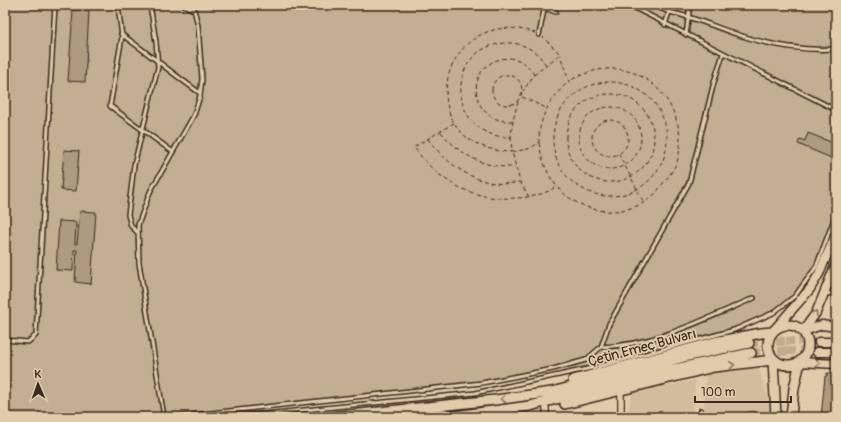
<svg xmlns="http://www.w3.org/2000/svg" width="841" height="422" font-family="Pangolin,sans-serif">
  <style>
    .built { fill: #d1bd9d }
    .green { fill: #c2ae91; stroke: #7e6c58 }
    .building { fill: #ad9a7f; stroke: #3b2a1e }
    .lines { fill: none; stroke-linecap: round; stroke-linejoin: round }
    .secondary-tunnel { stroke: #bfac8e; stroke-width: 8; stroke-dasharray: 8 4; stroke-linecap: butt }
    .primary-tunnel { stroke: #bfac8e; stroke-width: 9; stroke-dasharray: 9 4.5; stroke-linecap: butt }
    .service-casing { stroke: #3b2a1e; stroke-width: 6 }
    .minor-casing { stroke: #3b2a1e; stroke-width: 8 }
    .secondary-casing { stroke: #3b2a1e; stroke-width: 11 }
    .primary-casing { stroke: #3b2a1e; stroke-width: 12 }
    .path { stroke: #3b2a1e; stroke-width: 1; stroke-dasharray: 4 3; stroke-linecap: butt }
    .service { stroke: #e0ccaa; stroke-width: 3 }
    .minor { stroke: #e0ccaa; stroke-width: 5.5 }
    .secondary { stroke: #e0ccaa; stroke-width: 8 }
    .primary { stroke: #e0ccaa; stroke-width: 9 }
    .oneway { stroke: #85735d }
    .labels { text-anchor: middle; stroke-width: 3.5; stroke-linejoin: round; paint-order: stroke }
    .street-label { font-size: 14px; fill: #3b2a1e; stroke: #e0ccaa }
  </style>
  <rect width="100%" height="100%" fill="#e0ccaa"/>
  <filter id="ink" filterUnits="userSpaceOnUse"><feTurbulence type="fractalNoise" baseFrequency=".025" numOctaves="2"/><feDisplacementMap in="SourceGraphic" scale="8" xChannelSelector="R" yChannelSelector="G"/><feConvolveMatrix kernelMatrix="1 2 1 2 8 2 1 2 1" color-interpolation-filters="sRGB"/></filter>
  <g filter="url(#ink)">
    <path class="built" d="M758,366L768,399L771,417H703L706,374Z
      M695,380L693,417H627L632,393Z"/>
    <path class="green" d="M5,5H836V214L816,267L795,296L773,313L734,330L601,366L553,369L482,383L174,417H5Z"/>
    <path class="building" d="M73,10L89,11L85,82L68,81Z
      M808,133L836,144V160L798,144L800,139L805,141Z
      M64,150L79,151L76,191L61,190Z
      M80,211L96,212L91,284L75,282L77,250H74L73,271L56,270L59,221L76,222L75,244H77Z
      M827,373L836,374V417H821L825,376H827Z
      M748,412H756L759,416L762,414L763,417H742Z
      M725,413L727,417H715Z"/>
    <g class="lines">
      <path class="secondary-tunnel" d="M786,341L819,342
        M787,351L817,352"/>
      <path class="primary-tunnel" d="M749,343L786,341
        M751,353L787,351"/>
      <defs>
        <path id="service" d="M118,5L122,37L110,106L173,152
          M184,5L194,10
          M629,5L836,110
          M653,5L669,12L665,25
          M544,8L556,12
          M669,12C694,17 717,28 742,36C773,46 804,51 836,49
          M121,34C148,53 173,74 200,93
          M539,35L545,5
          M686,35L690,5
          M138,233L131,226L128,215L134,165L158,67L156,42L150,5
          M825,294L836,293
          M5,340L28,342L36,335L55,5
          M601,347C656,345 705,319 754,298
          M164,417L139,263L138,225L150,192L194,115L200,96L202,79L198,26L193,5
          M174,417L482,383L553,369L586,360L601,347L609,324L689,183L714,82L723,54
          M234,417L475,393L601,366L734,330L773,313L795,296L816,267L836,214
          M701,417V410"/>
        <path id="minor" d="M546,408V417
          M621,417V390"/>
        <path id="secondary" d="M774,330L810,289L819,274L836,234
          M803,331L816,313L836,264
          M804,331L822,325L836,327
          M819,342H836
          M817,352H836
          M800,362L836,364"/>
        <path id="primary" d="M768 345a20 20 0 1 1 40 0a20 20 0 1 1-40 0Z
          M773,360L776,417
          M573,380L715,342L761,333L772,332
          M565,404L714,367L773,360
          M331,417L495,400L552,392L688,356L749,343
          M447,417L530,406L651,374L751,353
          M791,417L794,388L800,362"/>
      </defs>
      <use href="#service" class="service-casing"/>
      <use href="#minor" class="minor-casing"/>
      <use href="#secondary" class="secondary-casing"/>
      <use href="#primary" class="primary-casing"/>
      <path class="path" d="M492 90a15 15 0 1 1 30 0a15 15 0 1 1-30 0Z
        M534,75L560,54L543,37
        M553 139a57 57 0 1 1 114 0a57 57 0 1 1-114 0Z
        M566 138a44 44 0 1 1 88 0a44 44 0 1 1-88 0Z
        M522,97L546,108
        M518,101L513,121C468,125 462,61 508,58C520,58 529,65 534,75L523,91
        M579 138a31 31 0 1 1 62 0a31 31 0 1 1-62 0Z
        M592 138a18 18 0 1 1 36 0a18 18 0 1 1-36 0Z
        M513,121L511,137C445,139 443,41 511,43C526,44 538,52 546,65
        M454,123L414,147C438,182 474,201 516,198C532,197 544,195 557,186
        M441,132C461,156 484,168 515,167
        M511,137L512,152C404,148 441,0 535,33
        M428,139C450,168 482,190 520,182
        M539,143C544,173 557,196 587,207C603,213 619,212 634,207C648,202 656,194 664,182C669,176 674,169 677,162C690,121 659,71 615,69C598,68 584,73 569,81
        M619,154L644,203
        M529,197L520,182L512,152L528,149L539,143C538,117 551,98 569,81L560,55"/>
      <use href="#service" class="service"/>
      <use href="#minor" class="minor"/>
      <use href="#secondary" class="secondary"/>
      <use href="#primary" class="primary"/>
    </g>
    <defs><path id="oneway-chevron" d="M-2-3.5L2.5 0L-2 3.5" fill="none" stroke-width="1.6" stroke-linecap="round" stroke-linejoin="round"/></defs>
    <g class="oneway">
      <use href="#oneway-chevron" transform="translate(815 313) rotate(-59)"/>
      <use href="#oneway-chevron" transform="translate(818 363) rotate(2)"/>
      <use href="#oneway-chevron" transform="translate(732 365) rotate(-8)"/>
      <use href="#oneway-chevron" transform="translate(503 399) rotate(173)"/>
    </g>
  </g>
  <g class="labels">
    <g class="street-label">
      <text transform="translate(642 347) rotate(-15)" y="5">Çetin Emeç Bulvarı</text>
    </g>
  </g>
  <rect width="841" height="422" fill="none" stroke="#e0ccaa" stroke-width="20"/>
  <rect x="10" y="10" width="821" height="402" fill="none" stroke="#3b2a1e" stroke-width="1.5" filter="url(#ink)"/>
  <g transform="translate(38 384) rotate(358)" stroke="#e0ccaa" stroke-width="3" paint-order="stroke">
  <path d="M0-3L7 15L0 10L-7 15Z" fill="#3b2a1e"/>
  <text y="-6" font-size="11" font-weight="bold" text-anchor="middle" fill="#3b2a1e">K</text>
  </g>
  <path d="M695 396v6h96v-6" fill="none" stroke="#3b2a1e" stroke-width="2"/>
  <text x="701" y="396" font-size="12" fill="#3b2a1e" stroke="#e0ccaa" stroke-width="3" paint-order="stroke">100 m</text>
</svg>
